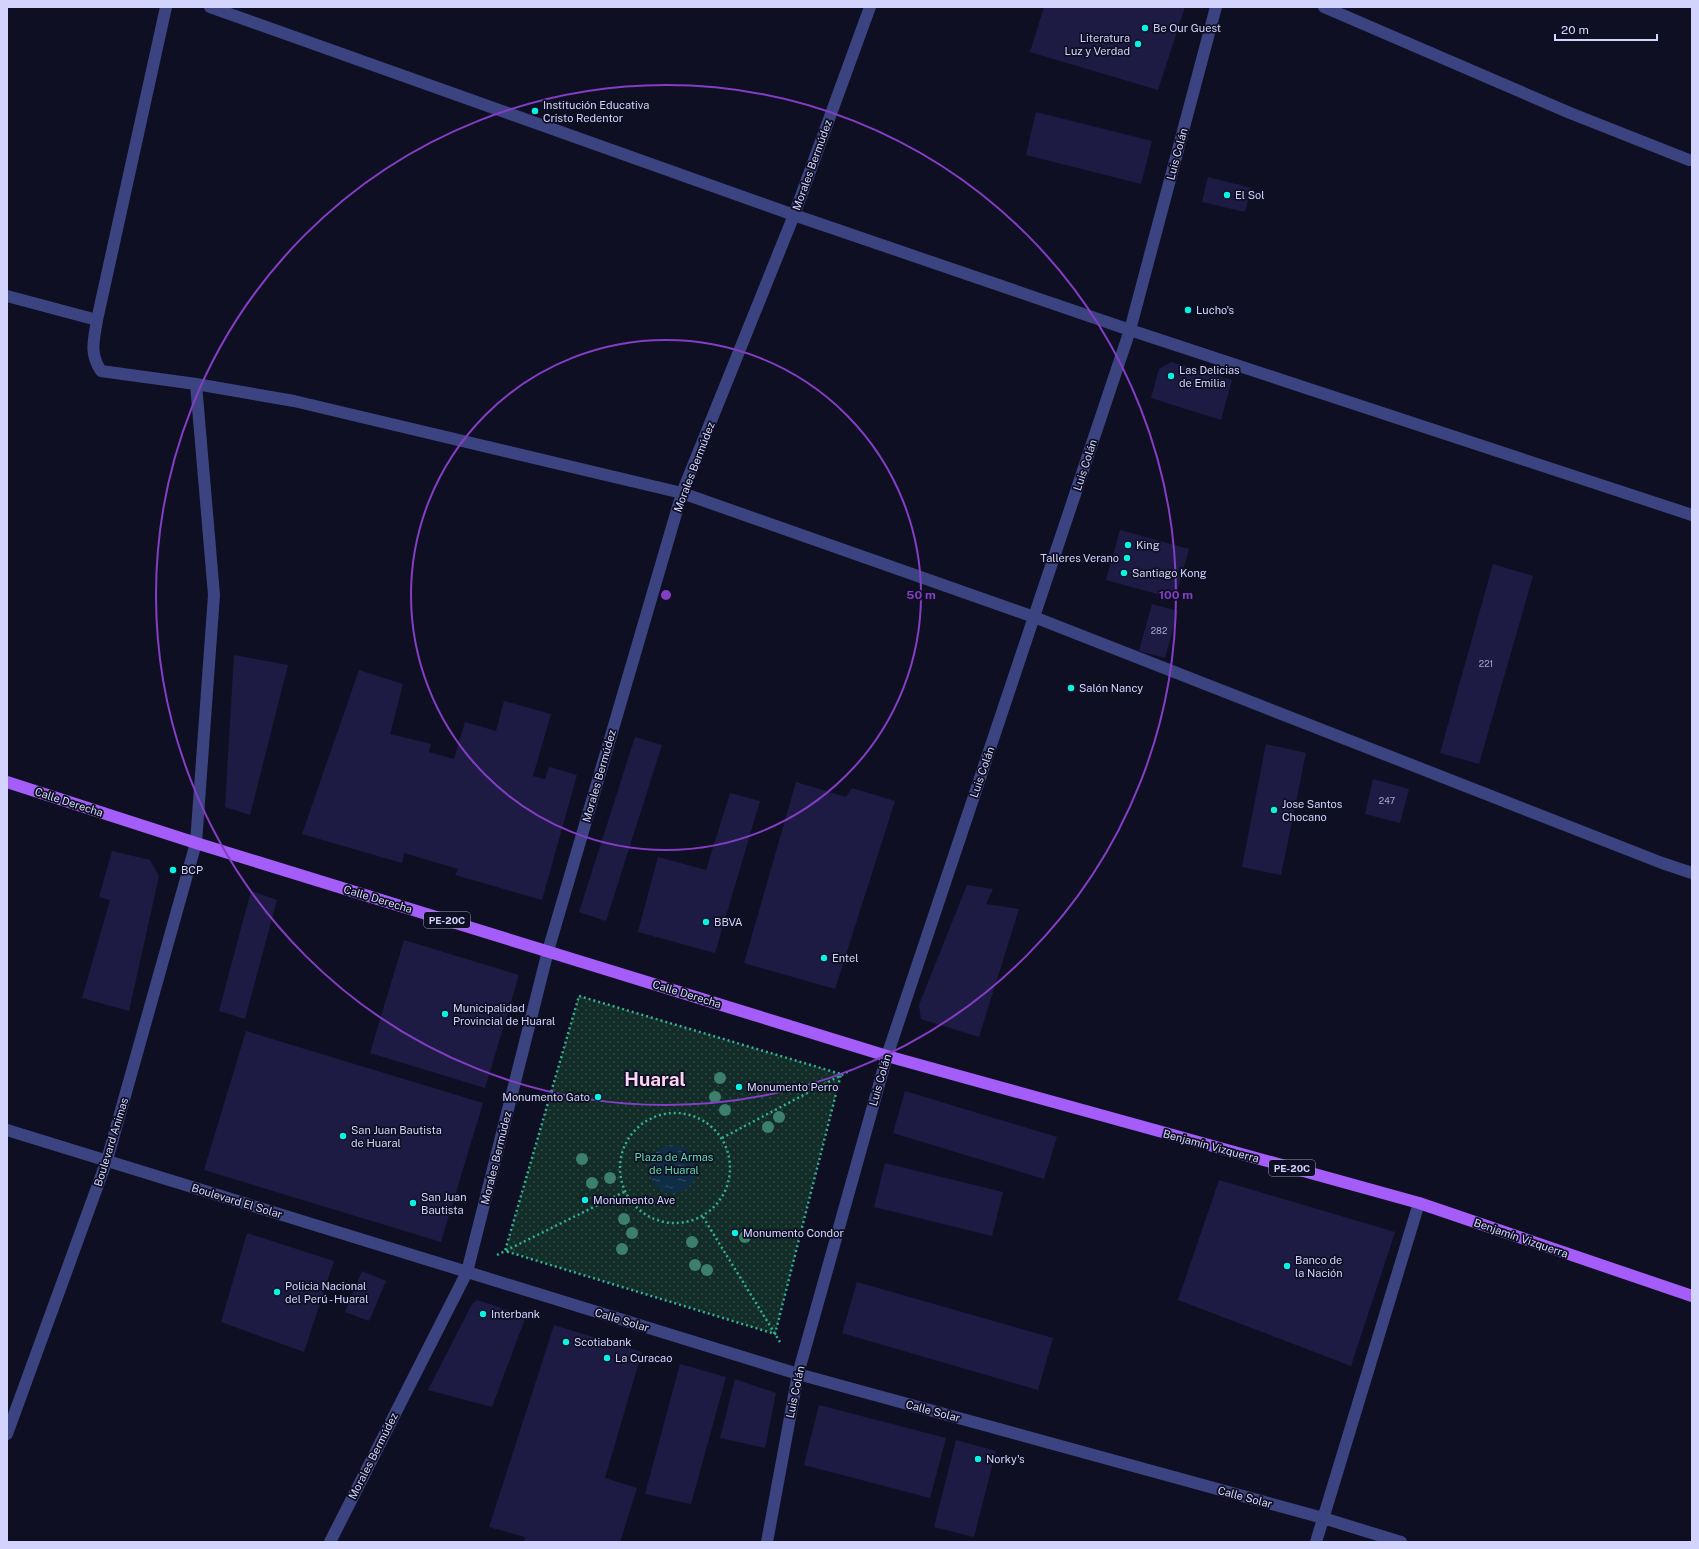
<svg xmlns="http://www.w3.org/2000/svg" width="1699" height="1549" font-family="'Public Sans',sans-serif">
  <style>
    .park { fill: url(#park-dots) }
    .water { fill: url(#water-ripples) }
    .building { fill: #1d1b43 }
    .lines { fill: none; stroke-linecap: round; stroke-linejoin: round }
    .path { stroke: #33b194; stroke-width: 2.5; stroke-dasharray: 2 3; stroke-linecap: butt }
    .minor { stroke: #3b4480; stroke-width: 12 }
    .major { stroke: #a55df9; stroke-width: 12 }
    .tree { fill: #3c7f6c }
    .ring { fill: none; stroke: #843dc5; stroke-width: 2 }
    .poi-dot { fill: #08f3e4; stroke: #0f0f23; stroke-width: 1.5 }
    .labels { text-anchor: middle; stroke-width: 3.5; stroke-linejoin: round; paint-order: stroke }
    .number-label { font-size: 9px; fill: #a5a6ce }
    .shield { fill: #0f0f23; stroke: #9899bc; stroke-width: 1 }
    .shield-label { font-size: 10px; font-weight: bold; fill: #d2d4fd }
    .poi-label { font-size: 11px; fill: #d2d4fd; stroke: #0f0f23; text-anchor: start }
    .street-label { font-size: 11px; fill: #d2d4fd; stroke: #0f0f23 }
    .park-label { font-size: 11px; fill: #60dba8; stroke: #0f0f23 }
    .town-label { font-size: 19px; font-weight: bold; fill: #fed4f5; stroke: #0f0f23 }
    .centre { fill: #843dc5; stroke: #0f0f23; stroke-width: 2 }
    .ring-label { font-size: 12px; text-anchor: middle; font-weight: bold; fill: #843dc5; stroke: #0f0f23; stroke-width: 3.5; stroke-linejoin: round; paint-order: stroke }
  </style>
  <defs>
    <pattern id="park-dots" width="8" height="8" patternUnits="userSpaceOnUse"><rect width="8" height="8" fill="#122c27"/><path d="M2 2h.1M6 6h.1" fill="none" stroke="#344a47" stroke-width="1.8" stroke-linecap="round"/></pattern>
    <pattern id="water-ripples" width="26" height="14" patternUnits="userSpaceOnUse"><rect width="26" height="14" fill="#0f2e46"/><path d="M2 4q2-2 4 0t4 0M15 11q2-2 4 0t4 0" fill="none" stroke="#314b62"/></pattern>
  </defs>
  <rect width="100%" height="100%" fill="#0f0f23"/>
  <path class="park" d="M579,996L841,1074L775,1334L505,1251Z"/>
  <path class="water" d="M649 1169a24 24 0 1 1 48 0a24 24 0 1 1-48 0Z"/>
  <path class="building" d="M1044,7H1185L1158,90L1030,52Z
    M1036,112L1152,141L1141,184L1026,155Z
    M1208,177L1251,188L1245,212L1202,202Z
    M1171,362L1232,380L1221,420L1151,398L1159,369Z
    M1120,530L1189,549L1175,599L1106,580Z
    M1493,564L1533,576L1479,764L1440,753Z
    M1152,604L1178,611L1165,658L1139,651Z
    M234,655L288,665L250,815L225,807Z
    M359,670L403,684L390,734L431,744L429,752L454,759L465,722L496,731L504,701L551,714L533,776L545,779L549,767L577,775L542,900L455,875L458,869L404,853L402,863L302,834Z
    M635,737L662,745L606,921L579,912Z
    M1266,744L1306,753L1281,875L1242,867Z
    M1373,779L1409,789L1400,823L1365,814Z
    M796,782L846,797L852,788L895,801L835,989L744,963Z
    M730,793L760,801L715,953L638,932L658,857L706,870Z
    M112,851L150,860L159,876L129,1011L82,998L110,900L99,897Z
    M967,885L993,889L986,904L1019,909L979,1037L921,1019L919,1005Z
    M251,891L277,900L245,1019L219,1011Z
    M404,940L519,975L485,1088L370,1053Z
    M246,1031L483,1103L441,1242L204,1170Z
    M905,1091L1057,1137L1044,1179L893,1133Z
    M885,1163L1003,1192L992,1236L874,1207Z
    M1219,1180L1395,1232L1351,1366L1178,1300Z
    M247,1233L334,1261L304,1352L221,1322Z
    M362,1271L386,1281L369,1321L345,1312Z
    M857,1282L1053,1338L1038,1390L842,1333Z
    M477,1300L526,1316L492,1407L428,1390L472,1304Z
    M554,1325L642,1352L605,1478L637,1488L620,1542H524L525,1537L489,1527Z
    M680,1364L726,1377L691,1504L645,1494Z
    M735,1379L776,1393L765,1448L720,1438Z
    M819,1405L946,1438L930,1498L804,1465Z
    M956,1440L996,1451L974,1537L934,1527Z"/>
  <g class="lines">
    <path class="path" d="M579,996L841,1074L775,1334L505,1251Z
      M620 1168a55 55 0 1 1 110 0a55 55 0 1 1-110 0Z
      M722,1138L851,1070
      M703,1217L780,1342
      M497,1255L626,1191"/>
    <path class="minor" d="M166,7L97,320C94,340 89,353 101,371L196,384L294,401L682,493L1034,617L1662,863L1692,873
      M210,7L794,215L1130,330L1692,515
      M1324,7L1570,113L1689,160
      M7,296L97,320
      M7,1130L798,1374L1323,1518L1401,1542
      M7,1434L107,1160L196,843L214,595L196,384
      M330,1542L467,1272L548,951L682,493L794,215L870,7
      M767,1542L798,1374L887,1056L1130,330L1216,7
      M1316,1542L1419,1203"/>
    <path class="major" d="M7,782L196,843L887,1056L1419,1203L1692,1296"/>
  </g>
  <g class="tree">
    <circle cx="720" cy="1078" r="6"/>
    <circle cx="715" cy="1097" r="6"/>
    <circle cx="725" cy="1110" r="6"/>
    <circle cx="779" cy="1117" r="6"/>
    <circle cx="768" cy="1127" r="6"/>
    <circle cx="582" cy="1159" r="6"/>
    <circle cx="610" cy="1178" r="6"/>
    <circle cx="592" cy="1183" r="6"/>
    <circle cx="624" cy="1219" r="6"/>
    <circle cx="632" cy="1233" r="6"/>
    <circle cx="745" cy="1237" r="6"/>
    <circle cx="692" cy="1242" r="6"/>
    <circle cx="622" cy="1249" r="6"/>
    <circle cx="695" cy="1265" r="6"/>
    <circle cx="707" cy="1270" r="6"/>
  </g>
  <g class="ring">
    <circle cx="666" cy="595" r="255"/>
    <circle cx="666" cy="595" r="510"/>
  </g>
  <g class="poi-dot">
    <circle cx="1145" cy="28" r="4"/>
    <circle cx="1138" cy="44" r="4"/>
    <circle cx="535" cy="111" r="4"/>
    <circle cx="1227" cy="195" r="4"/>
    <circle cx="1188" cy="310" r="4"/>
    <circle cx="1171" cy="376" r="4"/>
    <circle cx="1128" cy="545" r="4"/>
    <circle cx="1127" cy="558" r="4"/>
    <circle cx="1124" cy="573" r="4"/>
    <circle cx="1071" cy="688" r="4"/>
    <circle cx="1274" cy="810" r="4"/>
    <circle cx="173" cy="870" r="4"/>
    <circle cx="706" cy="922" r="4"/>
    <circle cx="824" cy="958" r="4"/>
    <circle cx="445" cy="1014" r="4"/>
    <circle cx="739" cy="1087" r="4"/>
    <circle cx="598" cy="1097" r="4"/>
    <circle cx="343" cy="1136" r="4"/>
    <circle cx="585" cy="1200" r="4"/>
    <circle cx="413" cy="1203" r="4"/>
    <circle cx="735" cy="1233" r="4"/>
    <circle cx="1287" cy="1266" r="4"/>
    <circle cx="277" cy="1292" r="4"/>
    <circle cx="483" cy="1314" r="4"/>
    <circle cx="566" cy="1342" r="4"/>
    <circle cx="607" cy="1358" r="4"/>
    <circle cx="978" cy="1459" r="4"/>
  </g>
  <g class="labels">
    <g class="number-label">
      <text x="1159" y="634">282</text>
      <text x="1486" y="667">221</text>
      <text x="1387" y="804">247</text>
    </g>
    <g class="shield">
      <rect x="424" y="912" width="46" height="16" rx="3"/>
      <rect x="1269" y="1160" width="46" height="16" rx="3"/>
    </g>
    <g class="shield-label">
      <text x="447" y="924">PE-20C</text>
      <text x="1292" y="1172">PE-20C</text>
    </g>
    <g class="poi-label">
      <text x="1153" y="32">Be Our Guest</text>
      <text x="1130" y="42" text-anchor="end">Literatura<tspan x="1130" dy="13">Luz y Verdad</tspan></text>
      <text x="543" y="109">Institución Educativa<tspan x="543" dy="13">Cristo Redentor</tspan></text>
      <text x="1235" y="199">El Sol</text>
      <text x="1196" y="314">Lucho's</text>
      <text x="1179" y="374">Las Delicias<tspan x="1179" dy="13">de Emilia</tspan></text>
      <text x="1136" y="549">King</text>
      <text x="1119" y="562" text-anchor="end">Talleres Verano</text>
      <text x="1132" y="577">Santiago Kong</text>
      <text x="1079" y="692">Salón Nancy</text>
      <text x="1282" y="808">Jose Santos<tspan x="1282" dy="13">Chocano</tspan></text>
      <text x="181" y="874">BCP</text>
      <text x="714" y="926">BBVA</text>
      <text x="832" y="962">Entel</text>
      <text x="453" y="1012">Municipalidad<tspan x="453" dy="13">Provincial de Huaral</tspan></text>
      <text x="747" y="1091">Monumento Perro</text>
      <text x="590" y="1101" text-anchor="end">Monumento Gato</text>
      <text x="351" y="1134">San Juan Bautista<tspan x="351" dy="13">de Huaral</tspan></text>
      <text x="421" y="1201">San Juan<tspan x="421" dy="13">Bautista</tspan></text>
      <text x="593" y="1204">Monumento Ave</text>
      <text x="743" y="1237">Monumento Condor</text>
      <text x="1295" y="1264">Banco de<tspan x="1295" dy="13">la Nación</tspan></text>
      <text x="285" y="1290">Policia Nacional<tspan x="285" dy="13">del Perú - Huaral</tspan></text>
      <text x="491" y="1318">Interbank</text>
      <text x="574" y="1346">Scotiabank</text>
      <text x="615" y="1362">La Curacao</text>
      <text x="986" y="1463">Norky's</text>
    </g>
    <g class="street-label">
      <text transform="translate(1177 154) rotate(-75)" y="4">Luis Colán</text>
      <text transform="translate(812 165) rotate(-70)" y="4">Morales Bermúdez</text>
      <text transform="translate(1085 465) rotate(-72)" y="4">Luis Colán</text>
      <text transform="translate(694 467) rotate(-69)" y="4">Morales Bermúdez</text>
      <text transform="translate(982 772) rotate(-71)" y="4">Luis Colán</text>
      <text transform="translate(599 776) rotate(-74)" y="4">Morales Bermúdez</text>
      <text transform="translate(69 802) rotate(18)" y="4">Calle Derecha</text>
      <text transform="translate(378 899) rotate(17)" y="4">Calle Derecha</text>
      <text transform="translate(687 994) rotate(17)" y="4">Calle Derecha</text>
      <text transform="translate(880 1080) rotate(-74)" y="4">Luis Colán</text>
      <text transform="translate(111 1142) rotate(-73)" y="4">Boulevard Animas</text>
      <text transform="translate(1211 1146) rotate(15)" y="4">Benjamín Vizquerra</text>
      <text transform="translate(496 1158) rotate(-76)" y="4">Morales Bermúdez</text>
      <text transform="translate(237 1201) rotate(17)" y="4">Boulevard El Solar</text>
      <text transform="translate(1521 1238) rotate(19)" y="4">Benjamín Vizquerra</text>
      <text transform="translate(622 1320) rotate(17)" y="4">Calle Solar</text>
      <text transform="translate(795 1392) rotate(-78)" y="4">Luis Colán</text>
      <text transform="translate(933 1411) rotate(15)" y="4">Calle Solar</text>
      <text transform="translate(373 1456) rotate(-63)" y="4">Morales Bermúdez</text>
      <text transform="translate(1245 1497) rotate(15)" y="4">Calle Solar</text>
    </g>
    <g class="park-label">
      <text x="674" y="1161">Plaza de Armas<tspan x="674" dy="13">de Huaral</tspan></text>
    </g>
    <g class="town-label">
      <text x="655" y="1086">Huaral</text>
    </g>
  </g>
  <circle cx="666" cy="595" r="6" class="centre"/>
  <g class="ring-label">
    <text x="921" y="599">50 m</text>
    <text x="1176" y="599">100 m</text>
  </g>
  <rect width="1699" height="1549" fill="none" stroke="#d2d4fd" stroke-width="16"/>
  <path d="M1555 34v6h102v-6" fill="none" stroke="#d2d4fd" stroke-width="2"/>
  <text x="1561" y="34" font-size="12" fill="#d2d4fd" stroke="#0f0f23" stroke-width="3" paint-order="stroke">20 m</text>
</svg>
